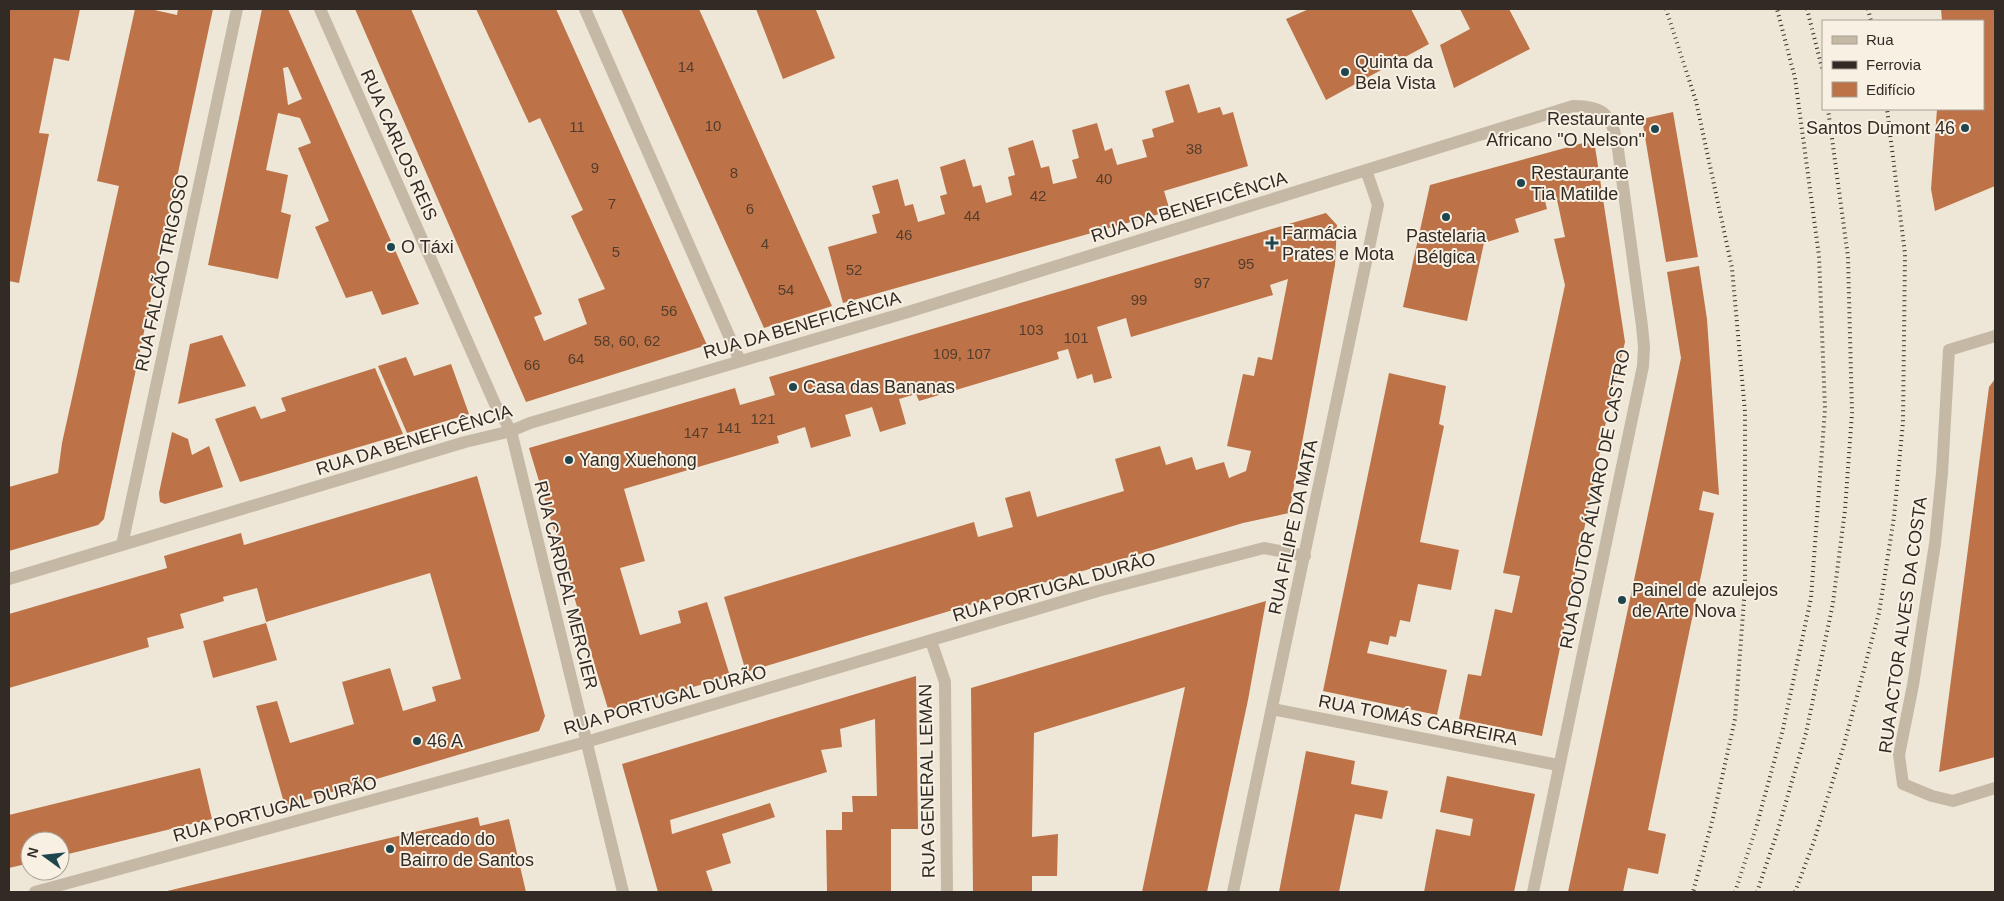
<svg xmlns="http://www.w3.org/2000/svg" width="2004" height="901" font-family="Arial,sans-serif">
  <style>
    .building { fill: #bd7347; fill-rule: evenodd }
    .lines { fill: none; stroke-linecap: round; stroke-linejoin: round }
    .street { stroke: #c5b8a5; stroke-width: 12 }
    .rail { stroke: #322b25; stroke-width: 4; stroke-dasharray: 1 4; stroke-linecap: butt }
    .poi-dot { fill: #1f464f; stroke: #f7f0e3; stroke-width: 2 }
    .labels { text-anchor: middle; stroke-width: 4; stroke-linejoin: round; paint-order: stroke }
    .number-label { font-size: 15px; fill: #553d2e }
    .poi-label { font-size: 18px; fill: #322b25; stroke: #f7f0e3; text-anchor: start }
    .street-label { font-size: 18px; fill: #322b25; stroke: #f7f0e3 }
  </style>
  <rect width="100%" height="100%" fill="#eee7d8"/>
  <path class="building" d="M9,9H80L69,61L54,58L39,133L49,134L19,283L9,281Z
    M135,9H150L177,15L178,9H213L104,519L98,525L9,551V510L10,509L9,487L58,473L62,443L119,186L97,181Z
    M262,9H288L419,304L382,315L372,291L346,298L315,227L329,221L298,148L311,143L300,118L278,113L266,170L288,175L281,212L291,215L278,279L208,265ZM288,67L302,99L288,105L283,68Z
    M355,9H411L542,314L534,317L544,341L587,324L578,299L605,289L571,216L583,210L540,118L529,123L476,9H556L707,345L526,402Z
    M621,9H699L832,306L764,328Z
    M756,9H820L816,10L835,58L783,79Z
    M1309,9H1411L1429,44L1326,100L1286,19Z
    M1460,9H1509L1530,49L1454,88L1440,45L1470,29Z
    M1941,9H1995V186L1935,211L1931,189L1937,109H1983V21H1942Z
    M1189,84L1198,113L1220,107L1223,115L1233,112L1248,166L1164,191L1170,211L843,303L828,247L877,233L872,215L880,213L872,186L898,179L905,206L913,204L918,222L945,214L940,196L947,194L940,167L965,159L973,187L981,185L986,203L1012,195L1008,177L1015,175L1008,148L1033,140L1041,168L1049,166L1053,184L1077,178L1072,160L1079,158L1072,130L1097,123L1105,151L1112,148L1117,165L1147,157L1142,140L1154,137L1152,129L1174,122L1165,91Z
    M1673,112L1698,257L1666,262L1642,119Z
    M1594,140L1625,342L1608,412L1542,736L1459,719L1468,674L1481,676L1495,609L1512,613L1520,576L1503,573L1565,285L1554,239L1565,237L1556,195L1544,197L1547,209L1515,219L1519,232L1484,243L1467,321L1403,307L1430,185Z
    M1326,213L1337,225L1335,265L1289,513L1243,523L746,672L724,597L974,522L978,537L1013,527L1005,498L1030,491L1037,517L1124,491L1115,459L1160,446L1166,465L1192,457L1196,470L1224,462L1229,478L1246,471L1251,451L1227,446L1243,374L1254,376L1258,357L1272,360L1288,279L1270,285L1273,295L1131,337L1126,318L1097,327L1112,378L1094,383L1092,374L1077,379L1068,349L1057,352L1059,359L1023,370L919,401L916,394L899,399L906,424L880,432L872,407L845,415L851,436L811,448L805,427L777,436L779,443L624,489L645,561L620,568L640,635L681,623L678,611L707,602L730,676L609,712L529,448L735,388L740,405L775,395L769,377Z
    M1699,266L1707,319L1719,495L1703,491L1699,510L1714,513L1648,830L1666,834L1658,874L1628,868L1623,892H1568L1681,358L1667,272Z
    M222,335L246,386L178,404L190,344Z
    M406,357L414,376L451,364L469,414L407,433L378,366Z
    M375,368L403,434L240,482L215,419L255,406L261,419L286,411L281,398Z
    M1389,373L1446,386L1439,424L1444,426L1420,542L1459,550L1451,590L1418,584L1410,622L1400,620L1396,637L1390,636L1388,645L1370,641L1367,653L1447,670L1437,715L1323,691Z
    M1995,379V757L1939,772L1989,387Z
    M172,432L188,439L192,455L209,446L223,487L165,504L160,502L159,493Z
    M477,476L545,716L539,731L285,806L256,706L277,701L290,743L354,724L342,682L390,668L403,711L436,701L432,687L461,679L430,573L266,622L257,588L223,597L224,601L180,614L184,628L147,638L149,647L9,688V614L167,568L164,556L241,533L244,545Z
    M1266,601L1248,700L1207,892H1142L1185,687L1034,733L1032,837L1058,834L1057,876H1032V892H973L971,688Z
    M266,623L277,660L213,678L203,641Z
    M916,676L918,829H891V892H827L826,830H842V812H853L852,796H877L875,719L840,729L842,747L821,750L827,772L670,820L672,834L770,803L775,817L722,834L731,863L706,871L713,892H658L622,764Z
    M1306,751L1355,761L1351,784L1388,791L1382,819L1355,814L1339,892H1279Z
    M200,768L212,819L60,856V841H30V863L9,868V815Z
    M1447,776L1535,794L1514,892H1424L1436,829L1470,836L1473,819L1440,812Z
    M478,817L480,826L509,819L526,892H163Z"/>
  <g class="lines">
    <path class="street" d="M320,9L495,404L511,431L623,892
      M585,9L740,361
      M1995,336L1949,350L1942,473L1935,544L1913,685L1899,755L1903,784L1932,796L1953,801L1995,788
      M122,545L237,9
      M9,579L465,442L511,431L530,423L908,312L1573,106C1603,106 1611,114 1617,142L1642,326L1644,347L1643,366L1533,892
      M931,641L945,682L947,892
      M1272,709L1558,765
      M35,892L586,742L1098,591L1264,548L1305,556
      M1233,892L1378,205L1366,170"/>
    <path class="rail" d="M1666,9L1696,101L1732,268L1745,412V587L1735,719L1713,818L1693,892
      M1807,9L1823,72
      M1868,9L1871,21
      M1735,892L1756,828L1783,729L1811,598L1825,409L1819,256L1795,78L1777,9
      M1757,892L1777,833L1806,733L1833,603L1845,510L1852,413L1848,257L1828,109
      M1795,892L1813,844L1844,745L1879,613L1894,517L1903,422L1905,254L1887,109"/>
  </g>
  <g class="poi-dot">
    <circle cx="1345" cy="72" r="5"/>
    <circle cx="1965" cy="128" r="5"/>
    <circle cx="1655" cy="129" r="5"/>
    <circle cx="1521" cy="183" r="5"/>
    <circle cx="1446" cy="217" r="5"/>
    <path d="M1269.5 235.5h5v5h5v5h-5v5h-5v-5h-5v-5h5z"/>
    <circle cx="391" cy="247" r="5"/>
    <circle cx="793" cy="387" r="5"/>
    <circle cx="569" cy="460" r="5"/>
    <circle cx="1622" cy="600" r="5"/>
    <circle cx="417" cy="741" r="5"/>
    <circle cx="390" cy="849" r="5"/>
  </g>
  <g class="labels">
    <g class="number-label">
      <text x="686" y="72">14</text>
      <text x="713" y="131">10</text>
      <text x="577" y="132">11</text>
      <text x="1194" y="154">38</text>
      <text x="595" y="173">9</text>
      <text x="734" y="178">8</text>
      <text x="1104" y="184">40</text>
      <text x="1038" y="201">42</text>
      <text x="612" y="209">7</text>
      <text x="750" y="214">6</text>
      <text x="972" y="221">44</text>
      <text x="904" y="240">46</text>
      <text x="765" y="249">4</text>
      <text x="616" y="257">5</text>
      <text x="1246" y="269">95</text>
      <text x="854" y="275">52</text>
      <text x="1202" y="288">97</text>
      <text x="786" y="295">54</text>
      <text x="1139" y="305">99</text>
      <text x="669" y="316">56</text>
      <text x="1031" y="335">103</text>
      <text x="1076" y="343">101</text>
      <text x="627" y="346">58, 60, 62</text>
      <text x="962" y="359">109, 107</text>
      <text x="576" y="364">64</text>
      <text x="532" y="370">66</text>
      <text x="763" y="424">121</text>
      <text x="729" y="433">141</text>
      <text x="696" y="438">147</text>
    </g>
    <g class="poi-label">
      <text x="1355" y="68">Quinta da<tspan x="1355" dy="21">Bela Vista</tspan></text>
      <text x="1645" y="125" text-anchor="end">Restaurante<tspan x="1645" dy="21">Africano "O Nelson"</tspan></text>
      <text x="1955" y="134" text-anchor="end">Santos Dumont 46</text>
      <text x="1531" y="179">Restaurante<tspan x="1531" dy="21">Tia Matilde</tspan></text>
      <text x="1282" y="239">Farmácia<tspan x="1282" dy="21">Prates e Mota</tspan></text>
      <text x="1446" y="242" text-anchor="middle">Pastelaria<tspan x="1446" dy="21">Bélgica</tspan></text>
      <text x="401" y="253">O Táxi</text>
      <text x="803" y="393">Casa das Bananas</text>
      <text x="579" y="466">Yang Xuehong</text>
      <text x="1632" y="596">Painel de azulejos<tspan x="1632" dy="21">de Arte Nova</tspan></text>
      <text x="427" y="747">46 A</text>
      <text x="400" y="845">Mercado do<tspan x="400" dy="21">Bairro de Santos</tspan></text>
    </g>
    <g class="street-label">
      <text transform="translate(399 145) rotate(66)" y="6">RUA CARLOS REIS</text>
      <text transform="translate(1189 207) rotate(-17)" y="6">RUA DA BENEFICÊNCIA</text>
      <text transform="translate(162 273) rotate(-78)" y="6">RUA FALCÃO TRIGOSO</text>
      <text transform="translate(802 325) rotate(-16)" y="6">RUA DA BENEFICÊNCIA</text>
      <text transform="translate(414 440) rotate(-17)" y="6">RUA DA BENEFICÊNCIA</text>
      <text transform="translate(1595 499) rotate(-79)" y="6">RUA DOUTOR ÁLVARO DE CASTRO</text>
      <text transform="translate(1293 527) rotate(-78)" y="6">RUA FILIPE DA MATA</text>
      <text transform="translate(566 585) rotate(76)" y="6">RUA CARDEAL MERCIER</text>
      <text transform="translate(1054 587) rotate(-16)" y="6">RUA PORTUGAL DURÃO</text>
      <text transform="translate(1903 625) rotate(-82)" y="6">RUA ACTOR ALVES DA COSTA</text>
      <text transform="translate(665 700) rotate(-16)" y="6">RUA PORTUGAL DURÃO</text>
      <text transform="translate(1418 720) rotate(11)" y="6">RUA TOMÁS CABREIRA</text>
      <text transform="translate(927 781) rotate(-91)" y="6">RUA GENERAL LEMAN</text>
      <text transform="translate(275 809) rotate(-15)" y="6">RUA PORTUGAL DURÃO</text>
    </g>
  </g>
  <rect width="2004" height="901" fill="none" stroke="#322b25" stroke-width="20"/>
  <rect x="1822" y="20" width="162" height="90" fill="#f7f0e3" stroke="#a8a197"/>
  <rect x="1832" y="36" width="25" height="8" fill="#c5b8a5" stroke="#a8a197"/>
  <text x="1866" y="45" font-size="15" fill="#322b25">Rua</text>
  <rect x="1832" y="61" width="25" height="8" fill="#322b25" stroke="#a8a197"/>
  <text x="1866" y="70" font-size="15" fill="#322b25">Ferrovia</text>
  <rect x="1832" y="82" width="25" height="15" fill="#bd7347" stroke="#a8a197"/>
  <text x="1866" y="95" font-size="15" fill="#322b25">Edifício</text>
  <g transform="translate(45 856) rotate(285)"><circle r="24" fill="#f7f0e3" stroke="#a8a197"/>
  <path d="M0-4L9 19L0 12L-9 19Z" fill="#1f464f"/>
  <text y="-8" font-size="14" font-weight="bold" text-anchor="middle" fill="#322b25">N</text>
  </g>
</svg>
